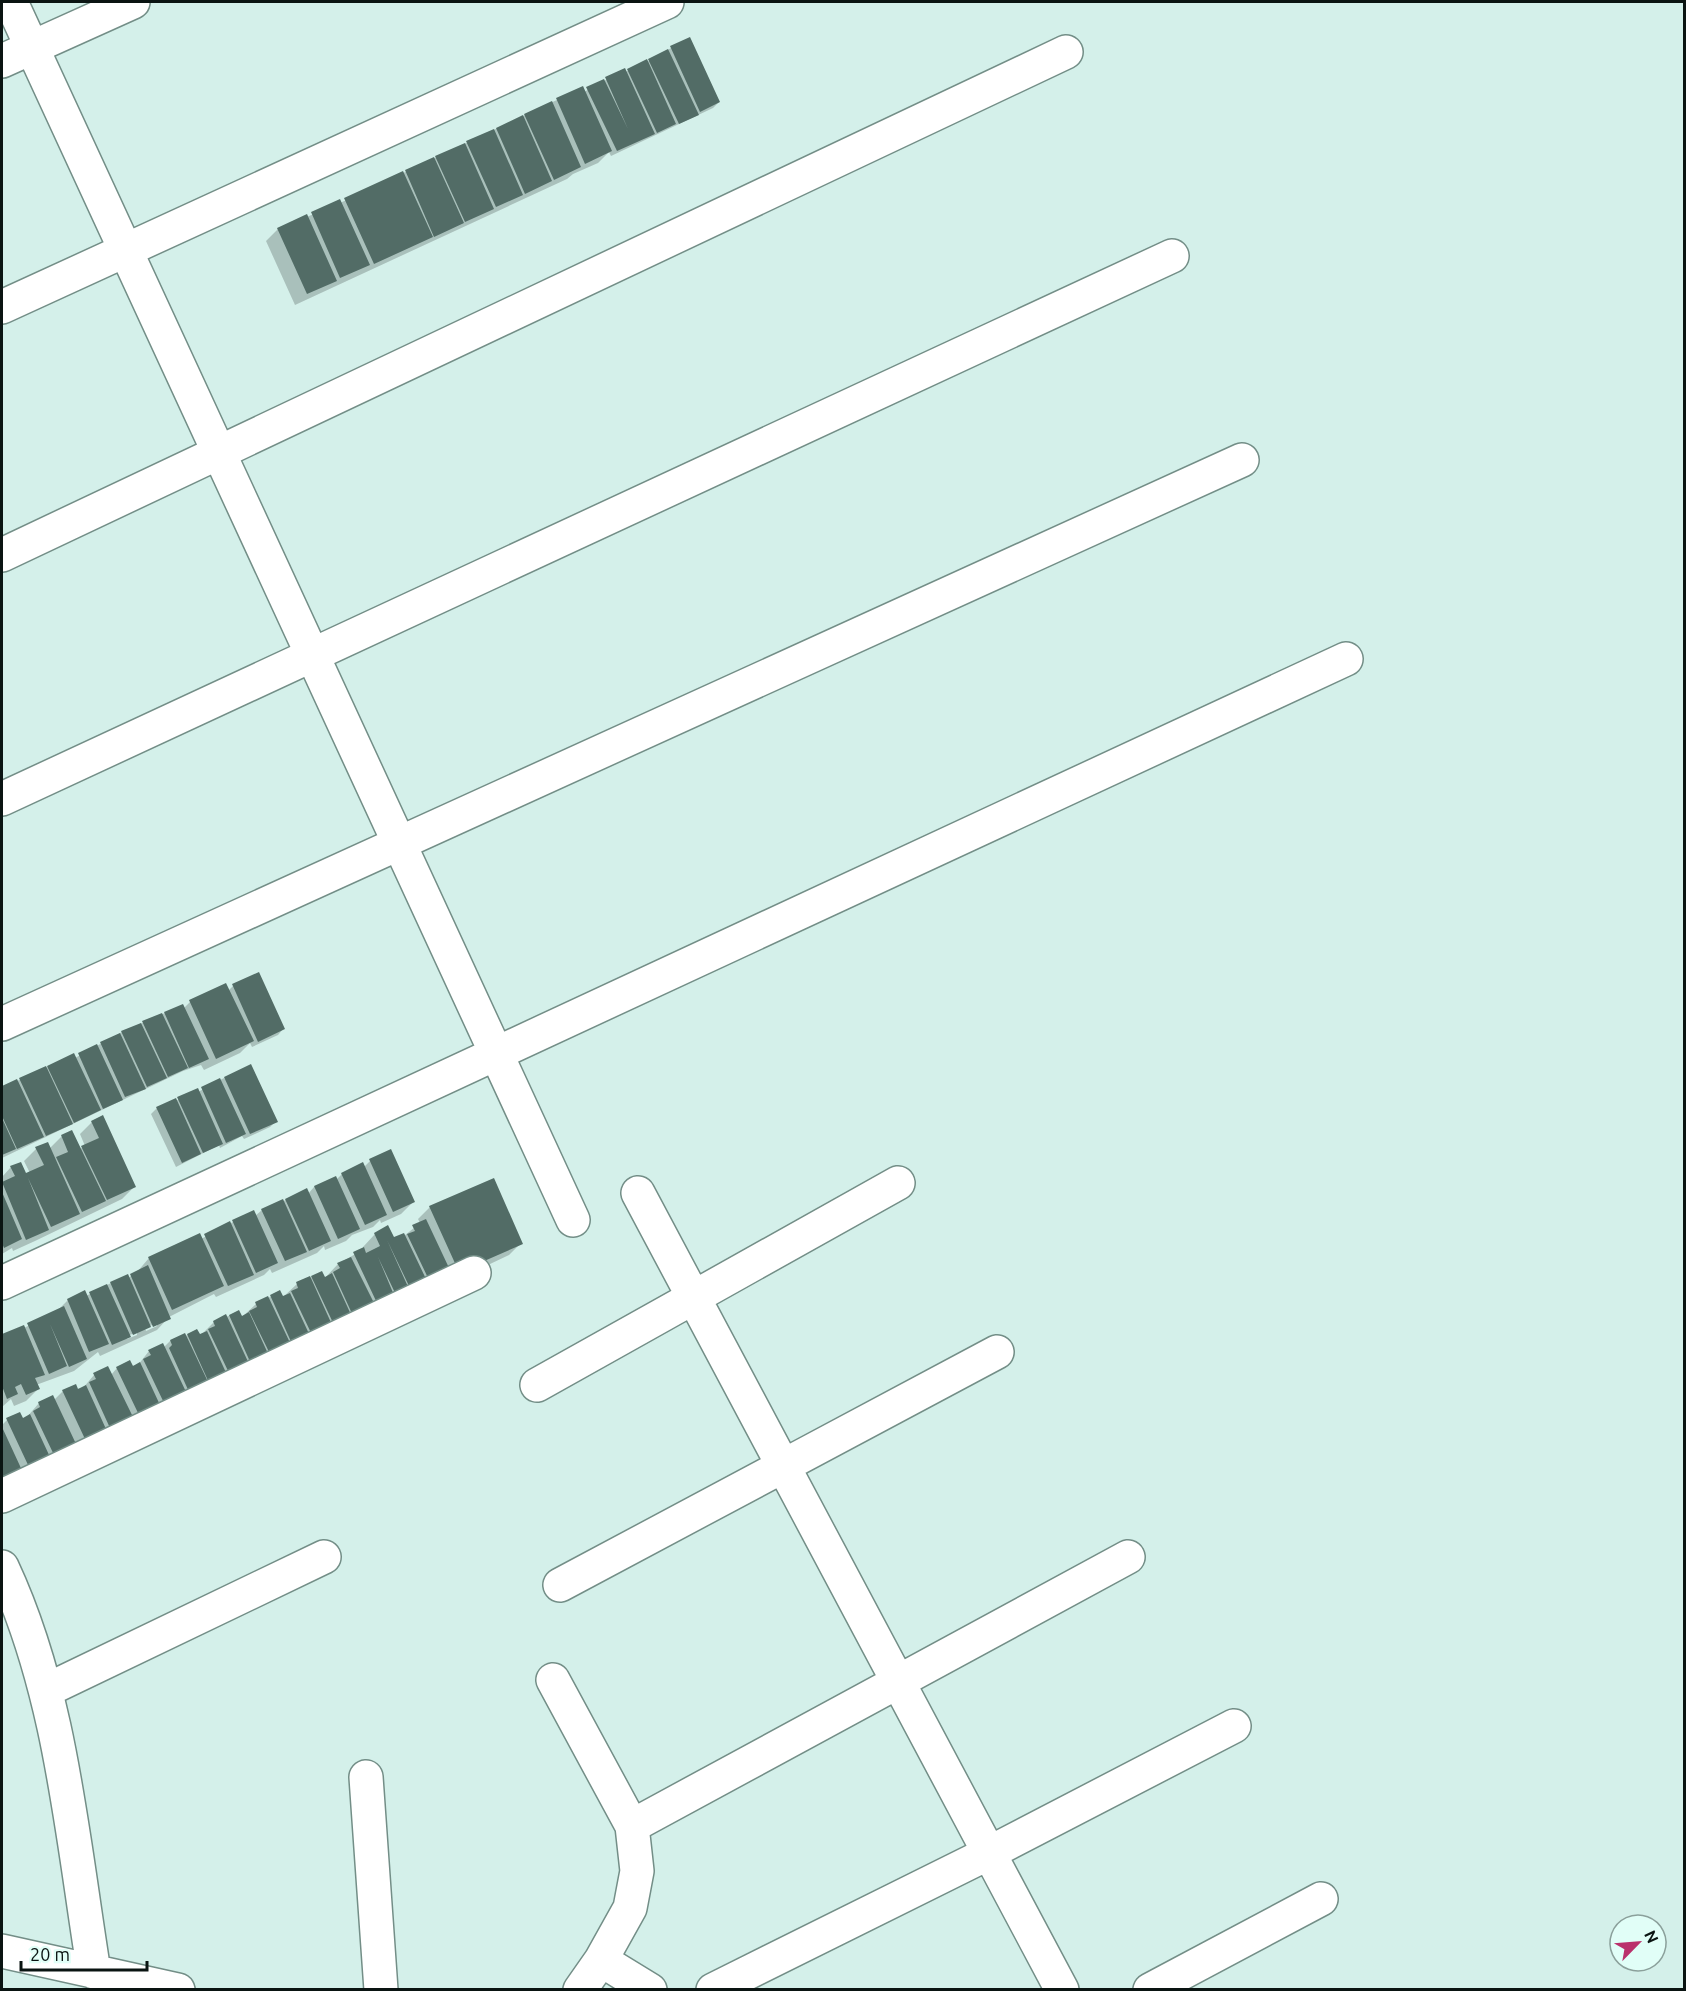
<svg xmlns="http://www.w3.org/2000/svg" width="1686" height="1991" font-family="Ubuntu,sans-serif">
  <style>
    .shadow { fill: #0003; fill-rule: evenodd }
    .building { fill: #526c66 }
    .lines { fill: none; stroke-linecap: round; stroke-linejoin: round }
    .minor-casing { stroke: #738e87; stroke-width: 36 }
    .minor { stroke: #fff; stroke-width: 33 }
  </style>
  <rect width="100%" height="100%" fill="#d4f0ea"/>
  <path class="shadow" d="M671,48L719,102L713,108L611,156L609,152L598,163L573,174L567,179L295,305L266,241L278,229L340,203L582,88L584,92L624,70L625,72L647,62Z
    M225,985L228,991L233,986L283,1029L278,1035L252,1047L250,1043L240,1053L204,1070L201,1065L183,1071L2,1158V1088L45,1068L75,1058L122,1032L183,1005L184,1008L190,1002Z
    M224,1078L276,1121L270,1127L244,1139L242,1136L220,1148L219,1145L176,1167L151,1114L157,1108L198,1092Z
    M92,1122L134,1187L122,1199L35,1241L13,1251L12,1248L2,1254V1177L11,1167L25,1175L30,1173L24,1161L36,1149H49L62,1136L80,1149L85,1146L80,1134Z
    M370,1161L413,1202L401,1214L381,1223L380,1220L373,1227L352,1235L346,1241L325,1250L324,1246L317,1253L272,1273L270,1269L264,1275L216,1297L214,1294L169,1317L157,1330L100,1356L98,1352L74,1371L36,1385L38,1389L26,1401L14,1406L11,1399L2,1407V1336L24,1328L57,1311L68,1300L86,1296L111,1283L128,1278L137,1272L149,1258L201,1239L233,1222L255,1216L262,1210L286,1200L308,1194L314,1187L336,1180L342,1174L364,1167ZM157,1323V1326L146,1331L145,1328ZM137,1332V1335L127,1339L125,1337Z
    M430,1207L521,1243L509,1255L2,1496V1425L7,1420L20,1414L22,1420L27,1417L39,1403L54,1400L63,1391L83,1388L94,1375H111L117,1368L138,1365L149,1351L163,1348L170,1341L188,1335L199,1337L214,1322L238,1312L241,1318L256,1304L280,1292L282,1298L297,1284L312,1277L324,1279L338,1264L364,1249L363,1247L375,1234L393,1239L404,1236L420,1223L418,1219Z"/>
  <path class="building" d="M690,37L720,102L700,112L670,46Z
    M668,49L699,115L679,124L648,59Z
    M647,59L676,124L657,133L627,69Z
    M625,68L655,134L617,151L586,87L604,79L628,129L605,77Z
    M583,86L612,151L585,164L556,98Z
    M552,101L581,167L554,180L524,114Z
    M523,115L552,181L525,194L496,128Z
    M494,129L523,195L496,207L466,141Z
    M465,143L494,209L465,222L435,156Z
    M434,157L464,223L434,237L405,170Z
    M403,171L433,237L374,264L344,198Z
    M340,199L370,265L340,278L311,212Z
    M307,214L337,281L307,294L277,228Z
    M259,972L285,1029L258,1042L232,984Z
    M226,983L254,1041L216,1059L189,1000Z
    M183,1004L209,1059L189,1068L164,1012Z
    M162,1013L188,1068L168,1077L142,1021Z
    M141,1023L167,1078L147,1087L121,1031Z
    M120,1033L146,1089L125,1097L100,1042Z
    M97,1044L123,1100L103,1109L78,1053Z
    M74,1053L101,1110L74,1123L47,1066Z
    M251,1064L278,1122L250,1134L224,1077Z
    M46,1066L73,1124L46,1136L19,1078Z
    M220,1078L246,1134L226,1143L201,1087Z
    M17,1079L44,1137L17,1149L2,1116V1086Z
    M198,1088L223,1144L203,1153L177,1097Z
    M176,1098L201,1154L182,1163L156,1107Z
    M103,1115L136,1187L107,1200L81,1146L99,1138L91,1121Z
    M2,1118L16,1149L2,1155Z
    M72,1130L106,1201L82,1212L56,1157L68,1152L61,1135Z
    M48,1142L80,1214L51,1227L28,1178L49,1230L26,1240L2,1182L15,1176L10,1166L21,1162L26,1173L44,1165L35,1147Z
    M391,1149L415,1202L393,1212L369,1159Z
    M363,1162L387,1215L365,1225L341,1173Z
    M336,1176L360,1229L338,1239L314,1186Z
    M494,1178L523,1244L459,1272L429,1206Z
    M307,1188L331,1241L309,1251L285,1199Z
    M2,1192L22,1239L4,1248L2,1243Z
    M283,1199L307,1252L285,1261L261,1209Z
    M254,1210L278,1263L256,1273L232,1220Z
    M426,1219L450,1270L429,1280L407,1234L415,1231L412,1225Z
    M230,1221L254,1275L228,1286L204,1234Z
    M388,1225L394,1237L404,1233L427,1281L410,1288L387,1240L409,1289L396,1295L378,1257L394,1295L377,1303L353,1252L364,1247L366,1253L380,1246L374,1233Z
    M200,1233L224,1286L172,1310L148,1257Z
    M351,1257L376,1307L354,1318L333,1272L340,1268L337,1263Z
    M148,1265L171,1319L153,1327L130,1274Z
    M322,1271L325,1277L332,1273L353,1319L335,1327L311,1276Z
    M128,1274L151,1327L133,1335L110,1282Z
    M310,1276L333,1327L313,1337L291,1291L298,1288L296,1282Z
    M107,1284L131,1337L112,1345L89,1292Z
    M85,1290L109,1344L89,1352L67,1299Z
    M280,1290L283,1296L290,1293L311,1338L293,1346L270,1295Z
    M268,1296L292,1347L271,1356L249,1311L257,1307L255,1302Z
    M64,1306L87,1359L69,1367L50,1324L67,1366L49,1374L27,1323Z
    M239,1310L242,1316L249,1312L270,1358L252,1366L229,1315Z
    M226,1314L250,1366L230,1375L208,1329L215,1326L213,1321Z
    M24,1325L45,1375L35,1378L40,1389L26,1395L21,1384L15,1387L18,1394L7,1399L2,1386V1334Z
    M197,1329L200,1334L207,1331L228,1377L210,1385L187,1334Z
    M185,1333L209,1384L190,1394L169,1348L172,1345L170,1340Z
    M163,1343L187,1394L165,1405L143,1359L151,1355L148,1350Z
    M130,1360L133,1366L140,1362L160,1405L139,1415L116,1367Z
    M108,1366L133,1417L110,1428L89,1382L96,1379L93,1373Z
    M76,1384L78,1389L86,1385L106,1429L85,1439L62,1390Z
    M53,1395L77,1446L55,1457L33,1411L40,1407L38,1402Z
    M20,1412L23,1418L30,1414L50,1457L29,1467L6,1418Z
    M2,1427L26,1479L2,1491Z"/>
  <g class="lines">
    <defs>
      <path id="minor" d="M11,2L573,1220
        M2,61L133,2
        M2,307L667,2
        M2,555L1066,52
        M2,799L1172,256
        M2,1024L1242,460
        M638,1193L1062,1990
        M2,1283L1346,659
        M537,1385L898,1183
        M2,1496L474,1273
        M2,1567C61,1693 72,1836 94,1972
        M560,1585L997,1352
        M553,1680L632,1826L637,1871L630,1908L601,1960L580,1990
        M47,1690L324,1557
        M366,1777L381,1990
        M632,1826L1128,1557
        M2,1951L178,1990
        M601,1960L650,1990
        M713,1990L989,1853L1234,1726
        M1150,1990L1321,1899"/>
    </defs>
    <use href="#minor" class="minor-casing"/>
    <use href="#minor" class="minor"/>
  </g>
  <rect width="1686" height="1991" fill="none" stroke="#0a1412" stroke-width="6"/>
  <g transform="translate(1638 1943) rotate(65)"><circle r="28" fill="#e1fef7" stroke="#8ba09b" stroke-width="1.5"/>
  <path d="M0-4.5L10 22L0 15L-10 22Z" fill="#ba306b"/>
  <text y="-9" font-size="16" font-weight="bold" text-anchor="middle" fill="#0a1412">N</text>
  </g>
  <path d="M21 1961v9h126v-9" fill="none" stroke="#0a1412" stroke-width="3"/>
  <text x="30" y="1961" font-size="18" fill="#0a1412" stroke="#e1fef7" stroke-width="4.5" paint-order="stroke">20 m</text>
</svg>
